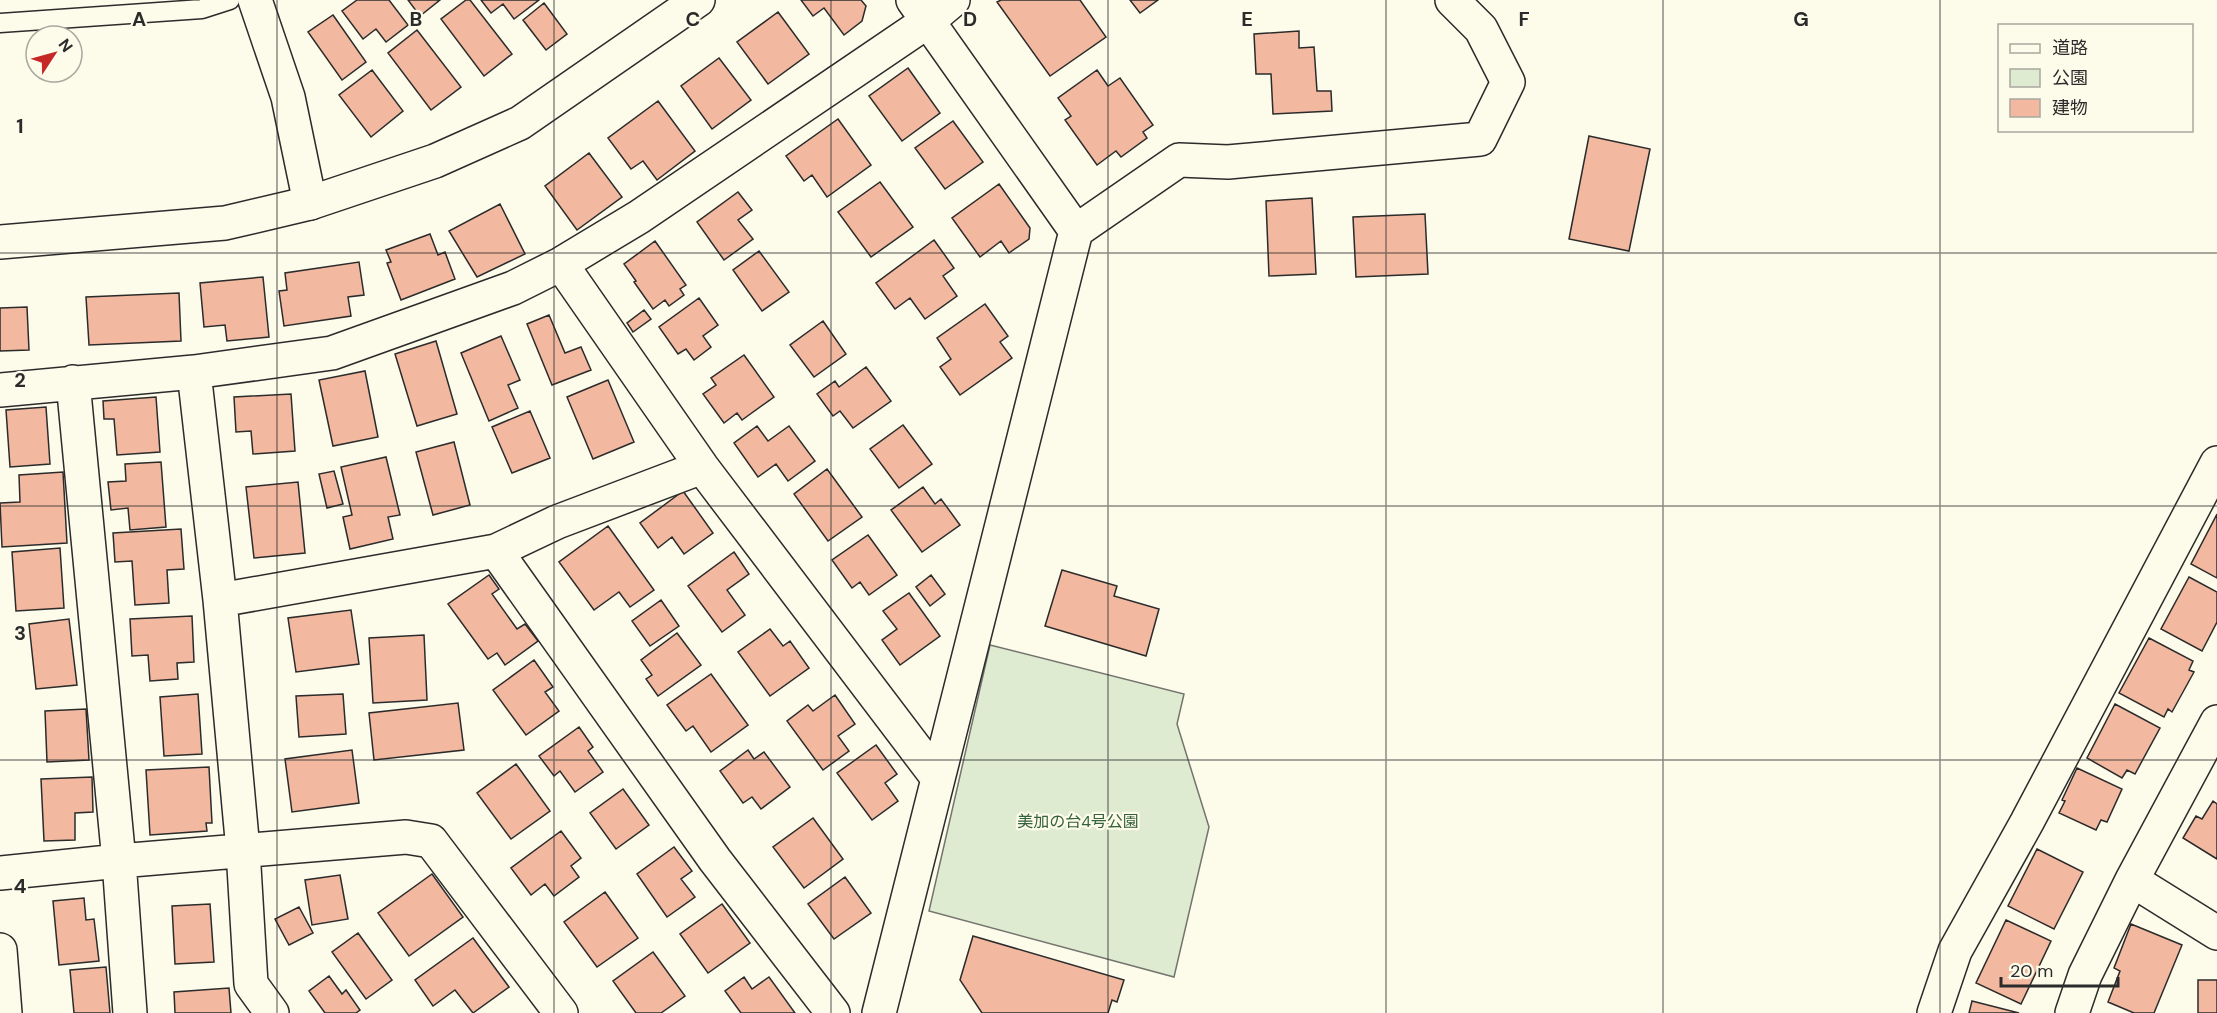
<svg xmlns="http://www.w3.org/2000/svg" width="2217" height="1013" font-family="'DM Sans','Noto Sans JP',sans-serif">
  <style>
    .green { fill: #deebd1; stroke: #74746e; stroke-width: 1.5 }
    .building { fill: #f2b8a0; stroke: #2b2b2b; stroke-width: 1.5 }
    .lines { fill: none; stroke-linecap: round; stroke-linejoin: round }
    .service-casing { stroke: #2b2b2b; stroke-width: 21 }
    .minor-casing { stroke: #2b2b2b; stroke-width: 36 }
    .tertiary-casing { stroke: #2b2b2b; stroke-width: 36 }
    .service { stroke: #fdfbea; stroke-width: 18 }
    .minor { stroke: #fdfbea; stroke-width: 33 }
    .tertiary { stroke: #fdfbea; stroke-width: 33 }
    .grid { fill: none; stroke: #2b2b2b; stroke-width: 1.5; stroke-opacity: 0.55 }
    .labels { text-anchor: middle; stroke-width: 4.5; stroke-linejoin: round; paint-order: stroke }
    .park-label { font-size: 16px; fill: #34623c; stroke: #fdfbea }
    .grid-label { font-size: 20px; text-anchor: middle; font-weight: bold; fill: #2b2b2b; stroke: #fdfbea; stroke-width: 4.5; stroke-linejoin: round; paint-order: stroke }
  </style>
  <rect width="100%" height="100%" fill="#fdfbea"/>
  <path class="green" d="M990,645L1184,694L1177,724L1209,827L1174,977L929,911Z"/>
  <path class="building" d="M357,0H389L408,25L386,42L376,29L363,39L342,11Z
    M408,0H440L420,16Z
    M466,0H470L512,54L484,76L441,19Z
    M481,0H539L514,19L503,4L491,13Z
    M801,0H861L866,6L862,21L844,35L824,8L813,16Z
    M1001,0H1080L1106,37L1050,76L997,2Z
    M1130,0H1158L1140,13Z
    M544,3L567,34L546,50L523,20Z
    M778,12L809,54L768,84L737,42Z
    M333,15L366,62L342,80L308,32Z
    M417,30L461,87L431,110L388,53Z
    M1299,31V48L1314,47L1317,91H1331L1332,111L1273,114L1271,74H1256L1254,34Z
    M719,58L751,100L712,129L681,86Z
    M908,68L940,113L902,141L869,96Z
    M372,70L403,111L371,137L339,95Z
    M1097,70L1108,86L1120,78L1153,125L1143,132L1147,138L1121,157L1116,151L1097,165L1065,120L1071,116L1058,98Z
    M658,101L695,151L657,180L643,161L631,169L608,138Z
    M838,119L871,165L827,197L812,175L804,181L786,156Z
    M953,121L983,162L945,189L915,148Z
    M1589,136L1650,149L1629,251L1569,239Z
    M589,153L622,197L577,230L545,186Z
    M880,182L913,227L871,257L838,212Z
    M999,184L1030,228L1029,239L1009,253L1001,241L980,257L952,218Z
    M738,192L752,210L738,220L753,239L724,260L697,222Z
    M1312,198L1316,274L1269,276L1266,201Z
    M500,204L525,254L477,277L449,231Z
    M1425,214L1428,274L1356,277L1353,217Z
    M430,234L438,255L445,252L455,279L401,300L387,263L391,262L386,250Z
    M934,240L954,268L943,276L957,296L925,319L910,298L895,309L876,283Z
    M655,241L686,285L680,289L684,295L669,306L665,300L653,309L634,282L636,281L624,264Z
    M759,251L789,292L762,311L733,270Z
    M359,262L364,295L348,297L351,316L284,326L279,291L287,290L285,273Z
    M263,277L269,337L227,341L225,325L204,327L200,283Z
    M179,293L181,341L89,345L86,297Z
    M699,298L718,325L703,336L711,347L694,360L686,349L678,354L659,327Z
    M985,304L1008,336L1000,342L1012,358L960,395L940,367L951,359L937,338Z
    M27,307L29,350L0,351V308Z
    M644,310L651,319L633,332L627,323Z
    M549,315L565,353L581,347L591,370L552,385L527,324Z
    M823,321L846,354L814,377L790,345Z
    M501,336L520,380L508,385L518,408L489,421L461,353Z
    M436,341L457,414L417,426L395,354Z
    M744,355L774,397L742,420L737,413L724,423L703,394L716,385L711,378Z
    M866,367L891,401L853,428L840,411L833,416L817,394L835,381L839,387Z
    M365,371L378,437L333,446L319,380Z
    M608,380L634,442L593,459L567,397Z
    M291,394L295,451L253,454L251,431L236,432L234,397Z
    M156,397L160,452L117,455L114,419H104L103,401Z
    M46,407L50,464L10,467L6,410Z
    M530,411L550,458L512,473L492,427Z
    M903,425L932,464L899,488L870,449Z
    M757,426L768,441L789,426L815,461L788,481L776,464L758,477L734,443Z
    M454,442L470,505L433,515L416,452Z
    M386,457L400,515L388,517L393,539L350,549L343,517L352,515L341,467Z
    M161,462L166,527L130,530L128,508L111,510L108,482L126,481L125,464Z
    M827,469L862,517L828,541L794,494Z
    M334,471L343,504L327,508L319,474Z
    M63,472L67,543L2,547L0,503L20,502L19,475Z
    M298,482L305,553L254,558L246,487Z
    M923,487L935,504L941,499L960,525L922,552L891,510Z
    M683,491L713,533L684,554L672,537L658,548L640,523Z
    M2217,514V578L2191,564Z
    M608,526L654,590L630,607L619,592L594,610L559,562Z
    M181,529L184,569L167,570L169,603L135,605L132,561L115,562L113,533Z
    M868,535L897,575L869,595L860,582L852,588L832,560Z
    M60,548L64,608L16,611L12,552Z
    M734,552L749,574L727,590L745,615L722,632L688,586Z
    M1062,570L1117,586L1114,596L1159,609L1146,656L1045,626Z
    M489,575L499,589L492,594L517,629L525,624L538,641L505,665L497,653L488,659L448,604Z
    M931,575L945,594L930,606L916,587Z
    M2189,577L2217,592V622L2202,651L2161,629Z
    M909,593L940,636L900,665L882,640L897,629L883,611Z
    M661,600L679,626L650,646L632,621Z
    M351,610L359,664L296,672L288,618Z
    M192,616L194,662L177,663L178,679L150,681L148,655L132,656L130,619Z
    M69,619L77,685L36,689L29,624Z
    M770,629L783,646L790,641L809,668L770,696L738,652Z
    M677,633L701,665L658,696L646,679L652,675L641,660Z
    M424,635L427,700L373,703L369,638Z
    M2149,638L2193,661L2189,670L2194,672L2172,712L2168,709L2164,717L2119,693Z
    M534,660L553,687L545,692L559,711L526,735L493,690Z
    M711,674L748,725L711,752L693,726L686,731L667,705Z
    M198,694L202,754L164,756L160,697Z
    M343,694L346,734L299,737L296,696Z
    M835,695L855,724L838,736L849,751L823,770L787,721L808,705L813,711Z
    M458,703L464,750L374,760L369,713Z
    M2115,704L2160,728L2135,774L2127,770L2122,778L2087,758Z
    M86,709L89,760L47,762L45,711Z
    M579,727L593,747L588,751L603,772L575,792L560,771L554,776L539,756Z
    M876,745L897,774L885,783L898,801L872,820L837,773Z
    M352,750L359,803L292,812L285,759Z
    M748,750L754,759L764,752L790,787L761,809L752,797L743,803L720,771Z
    M516,764L550,811L511,839L477,793Z
    M209,767L212,823H206L207,831L150,835L146,770Z
    M2077,768L2122,789L2107,822L2101,820L2096,830L2059,813L2065,801L2062,800Z
    M92,777L93,812L75,813V840L44,841L41,779Z
    M623,789L649,825L616,849L590,813Z
    M2213,801L2217,804V859L2183,838L2196,816L2202,819Z
    M813,818L843,859L804,888L773,847Z
    M561,831L581,858L571,866L579,877L554,896L545,884L531,895L511,868Z
    M674,847L692,871L681,879L695,897L667,917L637,874Z
    M2037,849L2083,872L2054,929L2008,906Z
    M432,874L463,917L409,956L378,913Z
    M340,875L348,919L312,925L305,880Z
    M845,877L871,913L834,939L808,904Z
    M605,892L638,938L597,967L564,922Z
    M84,898L86,920L94,919L99,961L59,965L53,901Z
    M210,904L214,962L175,964L172,906Z
    M722,904L750,943L708,973L680,934Z
    M299,907L313,933L289,945L275,919Z
    M2006,920L2051,941L2021,1004L1976,983Z
    M2131,924L2182,945L2154,1013H2134L2108,1002L2120,971L2114,968Z
    M358,933L392,980L366,999L332,952Z
    M973,936L1124,980L1117,1002L1112,1000L1108,1013H982L960,980Z
    M473,938L509,987L473,1013L455,990L433,1006L415,980Z
    M653,952L685,996L661,1013H636L613,981Z
    M106,967L110,1013H74L70,970Z
    M329,976L342,994L346,990L360,1010L356,1013H325L309,991Z
    M744,977L752,989L769,977L795,1013H741L725,991Z
    M2198,980H2217V1013H2198Z
    M229,988L231,1013H175L174,992Z
    M1972,1001L2019,1013H1969Z"/>
  <g class="lines">
    <defs>
      <path id="service" d="M0,23L202,9L230,0"/>
      <path id="minor" d="M255,0L288,97L310,203
        M913,0L1076,231
        M561,264L702,467L937,777
        M194,372L220,600L243,850L251,984L272,1013
        M73,382L119,861L130,1013
        M0,390L194,372L332,353L513,288L561,264L639,217L928,21L953,0
        M496,551L715,860L833,1013
        M220,600L496,551L557,522L702,467
        M0,873L119,861L406,837L431,841L561,1013
        M2132,880L2217,933
        M0,950L5,1013
        M879,1013L1076,231L1179,160L1228,162L1480,139L1508,82L1481,29L1452,0
        M1934,1013L1955,951L2027,822L2217,463
        M2072,1013L2085,975L2132,880L2217,722"/>
      <path id="tertiary" d="M0,242L225,223L310,203L435,161L520,123L698,0"/>
    </defs>
    <use href="#service" class="service-casing"/>
    <use href="#minor" class="minor-casing"/>
    <use href="#tertiary" class="tertiary-casing"/>
    <use href="#service" class="service"/>
    <use href="#minor" class="minor"/>
    <use href="#tertiary" class="tertiary"/>
  </g>
  <path class="grid" d="M277,0V1013M554,0V1013M831,0V1013M1108,0V1013M1386,0V1013M1663,0V1013M1940,0V1013M0,253H2217M0,506H2217M0,760H2217"/>
  <g class="labels">
    <g class="park-label">
      <text x="1078" y="827">美加の台4号公園</text>
    </g>
  </g>
  <g class="grid-label">
    <text x="139" y="26">A</text>
    <text x="416" y="26">B</text>
    <text x="693" y="26">C</text>
    <text x="970" y="26">D</text>
    <text x="1247" y="26">E</text>
    <text x="1524" y="26">F</text>
    <text x="1801" y="26">G</text>
    <text x="20" y="133">1</text>
    <text x="20" y="387">2</text>
    <text x="20" y="640">3</text>
    <text x="20" y="893">4</text>
  </g>
  <rect x="1998" y="24" width="195" height="108" fill="#fdfbea" stroke="#a9a89e" stroke-width="1.5"/>
  <rect x="2010" y="44" width="30" height="9" fill="#fdfbea" stroke="#a9a89e" stroke-width="1.5"/>
  <text x="2052" y="54" font-size="18" fill="#2b2b2b">道路</text>
  <rect x="2010" y="69" width="30" height="18" fill="#deebd1" stroke="#a9a89e" stroke-width="1.5"/>
  <text x="2052" y="84" font-size="18" fill="#2b2b2b">公園</text>
  <rect x="2010" y="99" width="30" height="18" fill="#f2b8a0" stroke="#a9a89e" stroke-width="1.5"/>
  <text x="2052" y="114" font-size="18" fill="#2b2b2b">建物</text>
  <g transform="translate(54 54) rotate(54)"><circle r="28" fill="#fdfbea" stroke="#a9a89e" stroke-width="1.5"/>
  <path d="M0-4.5L10 22L0 15L-10 22Z" fill="#c62828"/>
  <text y="-9" font-size="16" font-weight="bold" text-anchor="middle" fill="#2b2b2b">N</text>
  </g>
  <path d="M2001 977v9h117v-9" fill="none" stroke="#2b2b2b" stroke-width="3"/>
  <text x="2010" y="977" font-size="18" fill="#2b2b2b" stroke="#fdfbea" stroke-width="4.5" paint-order="stroke">20 m</text>
</svg>
